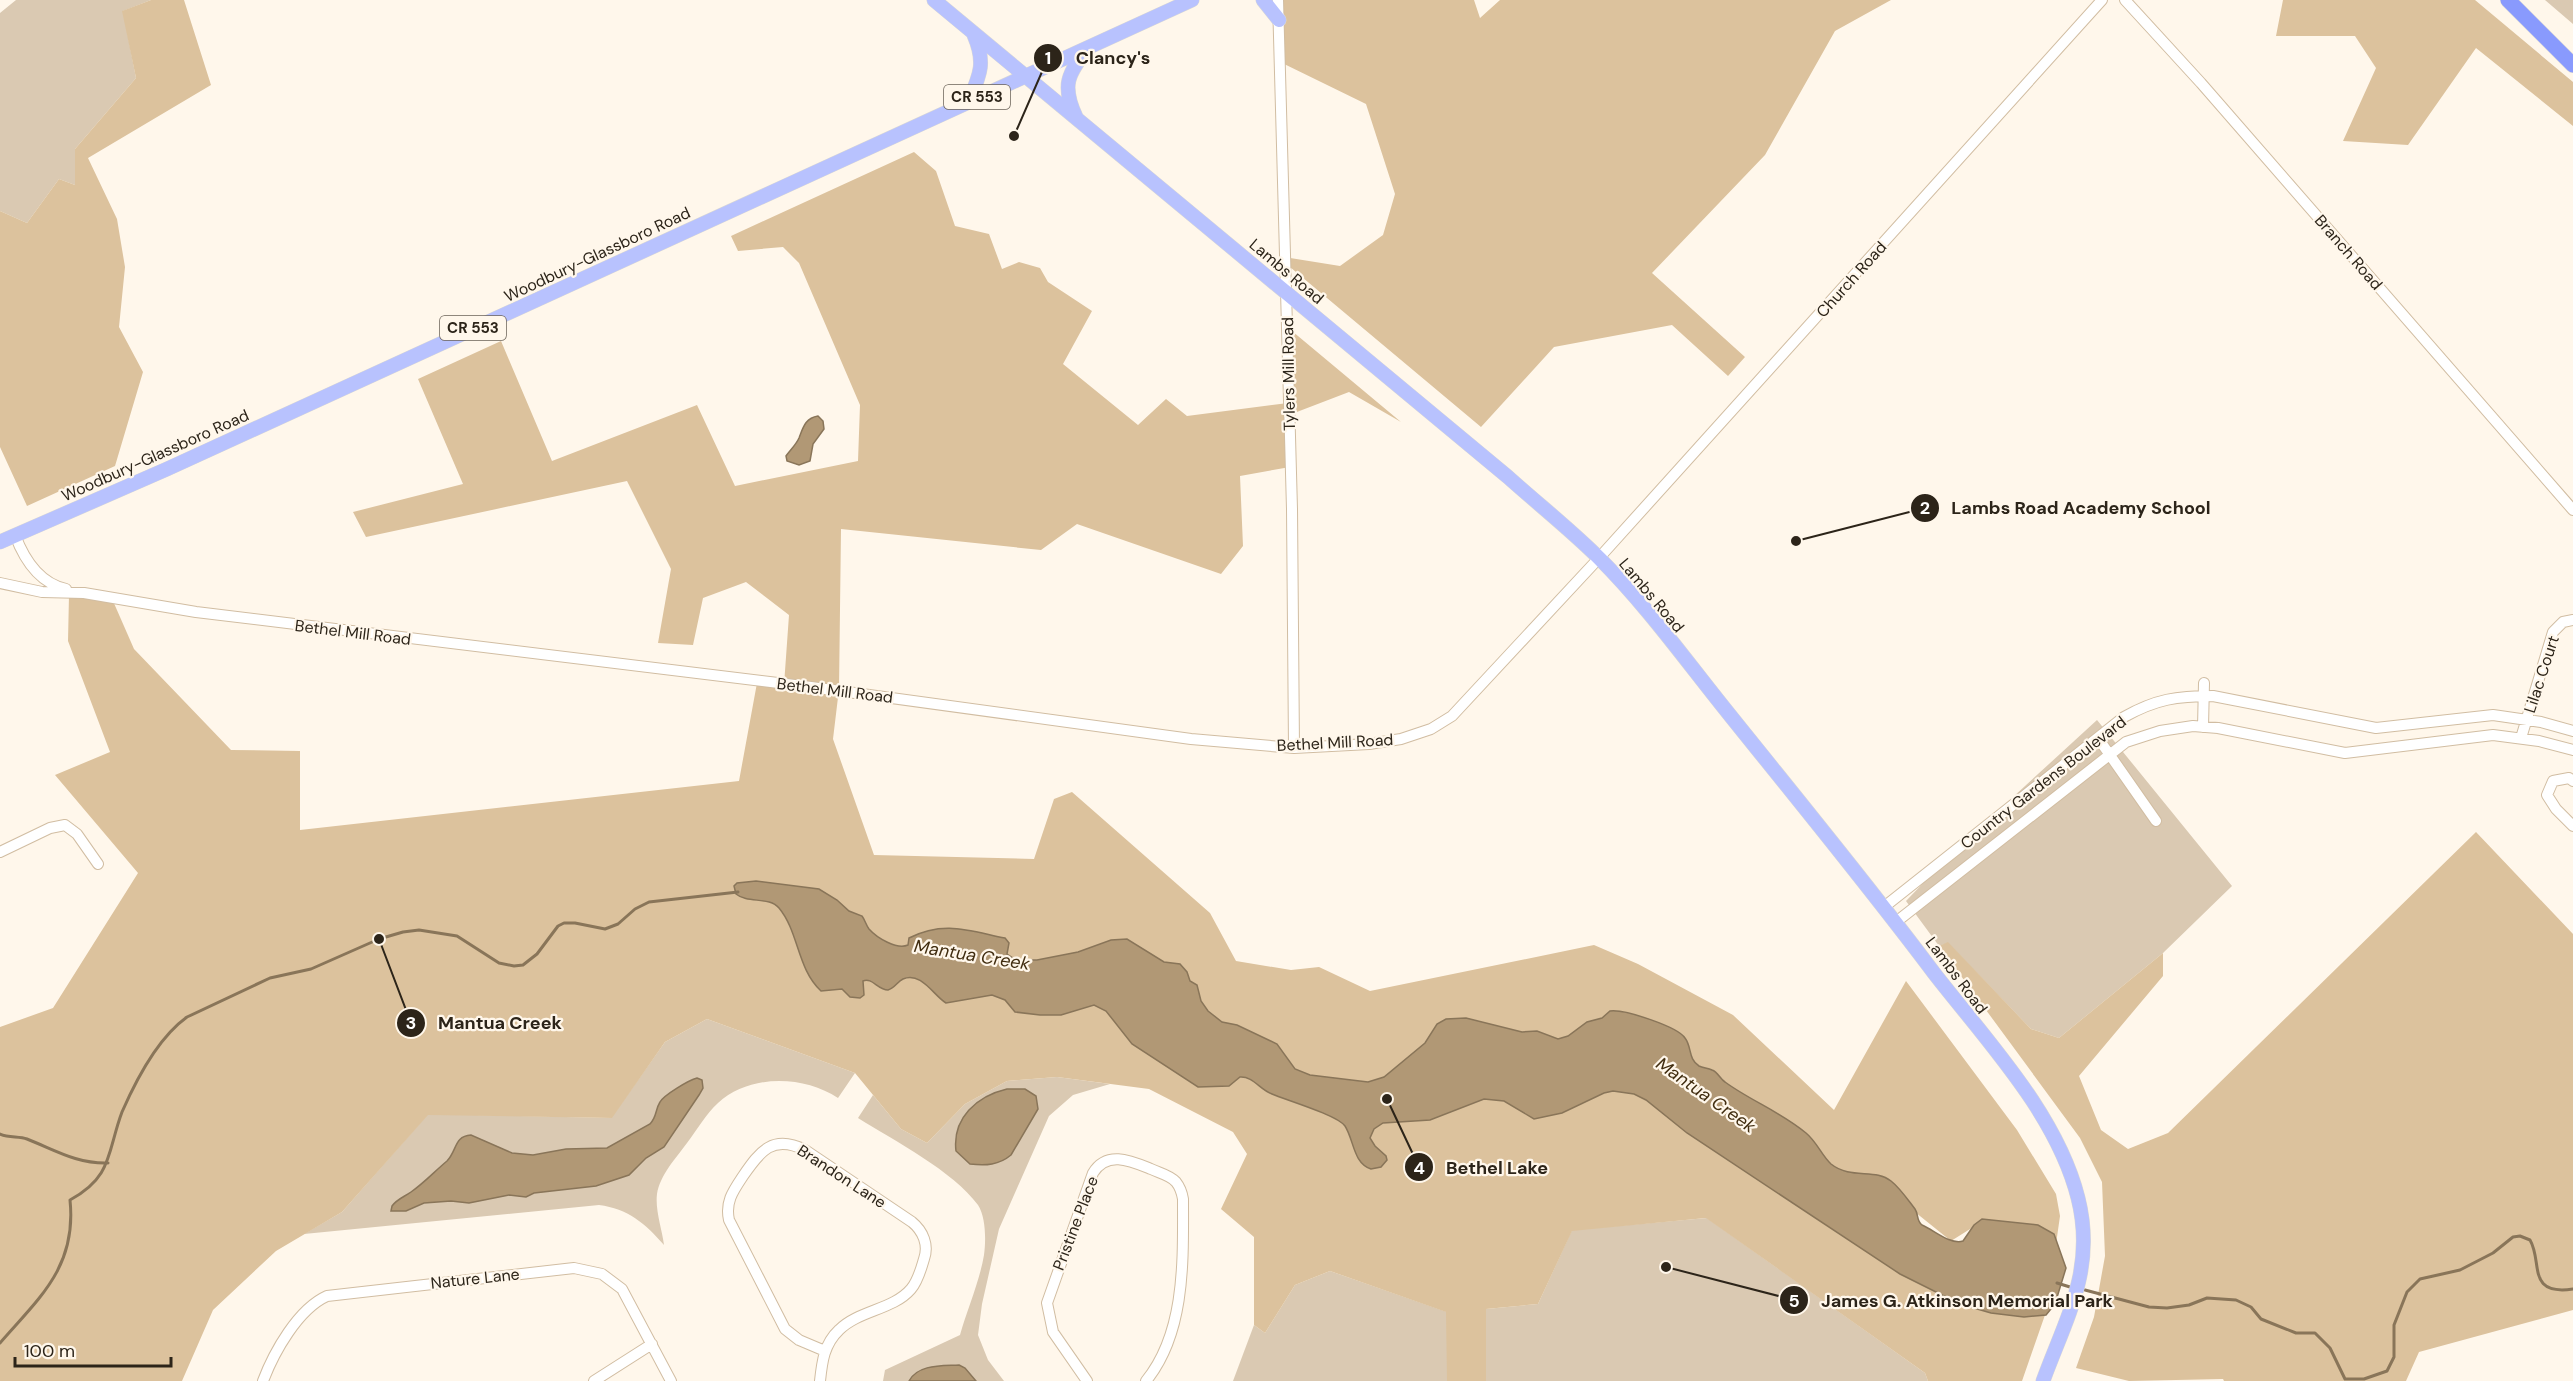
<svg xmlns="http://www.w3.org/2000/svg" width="2573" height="1381" font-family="'DM Sans',sans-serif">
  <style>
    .green { fill: #dac9b2 }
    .forest { fill: #dcc29d }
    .water { fill: #b19875; stroke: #897559; stroke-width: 1.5 }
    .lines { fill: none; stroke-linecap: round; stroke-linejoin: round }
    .stream { stroke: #897559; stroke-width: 3 }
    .minor-casing { stroke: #d1bda2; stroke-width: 12 }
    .major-casing { stroke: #d9d8d6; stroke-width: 15 }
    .highway-casing { stroke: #d9d8d6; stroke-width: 16 }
    .minor { stroke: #fff; stroke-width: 10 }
    .major { stroke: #b8c2fe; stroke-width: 14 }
    .highway { stroke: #899afd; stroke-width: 15 }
    .labels { text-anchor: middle; stroke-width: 4.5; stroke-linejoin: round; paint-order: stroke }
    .shield { fill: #fff7eb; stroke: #6b6358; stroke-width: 1.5 }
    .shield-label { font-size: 15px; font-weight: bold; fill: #2c2419 }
    .street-label { font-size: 16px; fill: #2c2419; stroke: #fff7eb }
    .water-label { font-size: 18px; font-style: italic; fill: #412d10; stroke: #fff7eb }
    .leader { fill: none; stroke: #2c2419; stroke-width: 2 }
    .callout-dot { fill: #2c2419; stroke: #fff7eb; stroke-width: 2 }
    .mark-label { font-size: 18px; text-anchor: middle; font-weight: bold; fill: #fff }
    .callout-label { font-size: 18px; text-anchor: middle; font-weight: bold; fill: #2c2419; stroke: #fff7eb; stroke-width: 4.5; stroke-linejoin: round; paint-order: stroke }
  </style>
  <rect width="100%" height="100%" fill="#fff7eb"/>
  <path class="green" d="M16,0H151L123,11L136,78L75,149V185L59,179L27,223L0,211V13Z
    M2545,0H2573V24Z
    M2097,720L2232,886L2163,953L2059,1038L2031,1029L1948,943L1939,946L1906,901L1953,852Z
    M707,1019L855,1073L838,1098C803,1075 750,1074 718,1103C706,1114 697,1130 687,1143C676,1158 660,1175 657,1194C655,1210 662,1229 664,1245C645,1223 628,1209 599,1205L304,1234L342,1212L428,1114L611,1118L665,1042Z
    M1057,1077L1110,1084L1073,1095L1049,1116L999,1229L982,1304L978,1335L988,1360L1004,1381H883L885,1370L960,1335C967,1310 980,1280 984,1255C986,1241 986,1217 978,1205C953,1171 895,1141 858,1118L873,1095L901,1129L927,1143L965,1104L1007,1081Z
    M1707,1218L1925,1373L1928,1381H1486V1309L1538,1304L1572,1230Z
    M1330,1271L1447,1312V1381H1233L1254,1325L1265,1333L1295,1285Z"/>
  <path class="forest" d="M151,0H184L211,85L88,158L117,219L125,267L119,327L143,372L115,466L27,506L0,447V211L27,223L59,179L75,185V149L136,78L122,11Z
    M1276,0H1474L1480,18L1500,0H1891L1835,31L1765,155L1652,273L1745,357L1728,376L1672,325L1554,347L1481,427L1284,262V257L1340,266L1383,235L1395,194L1366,104L1278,61Z
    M2283,0H2475L2573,82V126L2476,48L2408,145L2343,141L2376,68L2355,36H2276Z
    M914,152L936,171L955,226L989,234L1002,269L1019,262L1040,268L1048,282L1092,311L1063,364L1138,425L1166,399L1187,416L1288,403L1286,326L1401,422L1349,392L1289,415L1290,467L1240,476L1243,546L1221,574L1077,524L1041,550L841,529L839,689L833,739L874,855L1034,859L1054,799L1072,792L1210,913L1236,961L1291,970L1319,967L1370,991L1594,945L1638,964L1733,1015L1834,1110L1906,981L2017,1130L2056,1194L2060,1216L2055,1251L1986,1219L1951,1241L1869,1175L1900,1274L2045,1315L2022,1381H1928L1925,1373L1706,1218L1572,1231L1538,1304L1486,1309V1381H1447L1446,1312L1330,1271L1295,1285L1265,1333L1254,1325V1237L1221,1209L1247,1154L1233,1132L1149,1089L1057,1077L1007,1081L965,1104L927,1143L901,1129L855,1073L707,1019L665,1042L612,1118L428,1115L342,1212L276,1251L213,1310L182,1381H0V1027L53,1008L138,873L55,775L110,752L68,641L69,595L113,601L134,649L231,750L300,751V830L739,781L757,683L784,685L789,615L746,582L703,598L693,645L658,643L671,569L627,481L366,537L353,512L463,484L418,379L501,341L552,461L697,405L735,486L858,461L860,405L799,263L783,247L738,251L731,236Z
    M2476,832L2573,934V1310L2419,1352L2406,1381H2224L2223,1379L2129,1381L2076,1368L2094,1317L2105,1256L2102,1182L2080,1138L1939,946L1948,942L2031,1029L2059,1038L2163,953V976L2079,1076L2101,1130L2128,1149L2168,1133Z"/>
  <path class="water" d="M818,416L823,421L824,429L813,444L810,461L799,465L787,461L786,456C790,450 796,445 799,438C803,428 805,418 818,416Z
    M756,881L819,889L837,900L849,911L862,916C865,920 866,925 869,929C877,938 897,950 908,945L909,938C944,920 970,931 1005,938L1009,943L1007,954L1016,960H1037L1078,952L1111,940L1127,939L1164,962L1180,964L1187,972L1190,981L1197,985L1201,1001L1208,1011L1222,1022L1237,1025L1277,1044L1295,1069L1310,1075L1368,1082L1384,1077L1425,1043L1437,1024L1446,1019L1466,1018L1522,1032L1537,1031L1558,1039L1568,1036L1587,1022L1602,1018L1610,1011C1625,1009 1678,1027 1685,1038C1692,1047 1688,1059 1699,1066C1703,1068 1708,1068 1712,1070C1718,1072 1720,1079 1725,1082C1751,1101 1781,1112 1806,1133C1817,1142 1822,1156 1831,1164C1851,1180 1875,1168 1891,1181C1900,1188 1908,1200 1915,1209C1919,1215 1916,1220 1922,1225C1934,1230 1950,1245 1963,1241L1974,1225L1982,1219L2038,1225L2054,1234L2066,1268L2055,1304L2046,1315L2024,1317L1991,1313L1960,1304L1900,1274L1687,1133L1646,1100L1634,1094L1613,1091L1604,1093L1562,1113L1534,1119L1504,1101L1484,1099L1430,1120L1383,1123L1374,1129L1370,1138L1375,1146L1386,1156L1387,1160L1381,1167L1371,1169C1353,1163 1354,1140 1345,1126C1337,1115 1286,1100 1272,1094C1260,1090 1253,1076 1240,1077L1229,1086L1198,1087L1132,1044L1106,1011L1094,1005L1061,1015H1040L1015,1012L1005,1000L992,995L946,1003C934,996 921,971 903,979C897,982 895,988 888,990C878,990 872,977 863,981L864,995L860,998L850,997L842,989L821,991C797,969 799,932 779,908C769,896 748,904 736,894L734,886L737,883Z
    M697,1078L702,1080L703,1088L699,1095L664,1147L646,1158L629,1175L596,1186L534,1193L526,1197L509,1195L469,1203L451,1201L424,1203L406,1211H391L392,1206C397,1199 404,1197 411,1192C424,1183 435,1171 447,1161C457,1151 454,1136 471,1135L512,1153L533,1155L566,1149L607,1148L650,1124C657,1117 655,1110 660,1102C664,1095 689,1080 697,1078Z
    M1007,1089H1025L1036,1096L1038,1109L1011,1155C999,1165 986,1166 970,1164L956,1151C952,1118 977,1096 1007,1089Z
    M959,1365L965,1368L976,1381H909C918,1364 942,1366 959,1365Z"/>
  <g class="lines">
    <path class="stream" d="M0,1134C9,1138 19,1136 27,1139C55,1150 77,1164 108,1163
      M2057,1283L2070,1287
      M2085,1290L2149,1307L2167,1308L2189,1305L2207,1298L2236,1300L2251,1307L2261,1319L2296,1333H2315L2330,1348L2345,1379H2364L2387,1371L2394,1357V1325L2407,1292L2420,1279L2460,1270L2493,1253L2513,1237L2520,1236L2530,1240C2543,1262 2526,1296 2573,1289
      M0,1343C39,1298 77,1267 70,1200C113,1177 107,1152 122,1112C136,1080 159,1037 187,1017L270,978L311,969L379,939L403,932L419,930L457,936L499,963L514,966L523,965L537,954L558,926L564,923H575L605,929L618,924L635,909L649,902L738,892"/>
    <defs>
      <path id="minor" d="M1278,0L1292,509L1294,748
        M2125,0L2201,83L2573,510
        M15,535C24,559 39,583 66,589
        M0,583L42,592L84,593L196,612L811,687L1191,739L1294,748L1369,744L1401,739L1431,729L1452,716L1599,558L2102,0
        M2203,727L2204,683
        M2098,738L2156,821
        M2521,738L2553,632L2563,622L2573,620
        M2573,781L2569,778L2553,781L2547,795L2556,809L2573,826
        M0,852L50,828L65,825L77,834L98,864
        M1884,907L2124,717C2156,699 2177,696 2213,696L2376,728L2493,715L2541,722L2573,731
        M1896,922L2126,742L2160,731L2193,726L2218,728L2345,753L2493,735L2539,741L2573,750
        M263,1381C274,1352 298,1309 327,1296L574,1268L602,1274L622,1289L671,1381
        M594,1381L652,1344
        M820,1381C822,1362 824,1344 839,1330C859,1310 893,1310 911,1289C918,1281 921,1269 924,1259C929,1245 923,1231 912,1222L805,1150C773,1134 760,1151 743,1176C733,1191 725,1202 729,1220L785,1329L799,1340L825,1351
        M1087,1381L1053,1332L1047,1303L1093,1173C1107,1150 1131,1161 1151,1169C1159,1173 1170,1175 1176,1182C1180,1187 1182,1193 1183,1199C1183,1259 1186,1332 1146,1381"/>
      <path id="major" d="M934,0L1508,477C1538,504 1571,530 1600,559C1647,606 1687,662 1729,714C1798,800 1868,885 1934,973C1986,1040 2057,1114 2078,1198C2096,1269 2066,1318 2043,1381
        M1263,0L1279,20
        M969,101C980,75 986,63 974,35
        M1076,117C1061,85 1068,74 1088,48
        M0,542L167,469L1192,0"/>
      <path id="highway" d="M2508,0L2573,65"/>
    </defs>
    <use href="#minor" class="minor-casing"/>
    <use href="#major" class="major-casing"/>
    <use href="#highway" class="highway-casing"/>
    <use href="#minor" class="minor"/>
    <use href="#major" class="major"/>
    <use href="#highway" class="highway"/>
  </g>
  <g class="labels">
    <g class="shield">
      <rect x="944" y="85" width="66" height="24" rx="4.5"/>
      <rect x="440" y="316" width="66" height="24" rx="4.5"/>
    </g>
    <g class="shield-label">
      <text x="977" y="102">CR 553</text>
      <text x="473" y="333">CR 553</text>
    </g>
    <g class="street-label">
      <text transform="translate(2349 252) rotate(49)" y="6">Branch Road</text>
      <text transform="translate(597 254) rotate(-25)" y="6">Woodbury-Glassboro Road</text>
      <text transform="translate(1287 271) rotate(40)" y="6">Lambs Road</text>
      <text transform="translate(1851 279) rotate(-48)" y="6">Church Road</text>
      <text transform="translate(1288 374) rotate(-91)" y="6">Tylers Mill Road</text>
      <text transform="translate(155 455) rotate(-24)" y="6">Woodbury-Glassboro Road</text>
      <text transform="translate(1652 595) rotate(50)" y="6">Lambs Road</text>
      <text transform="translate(353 632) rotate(7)" y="6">Bethel Mill Road</text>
      <text transform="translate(2541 674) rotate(-72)" y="6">Lilac Court</text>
      <text transform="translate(835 690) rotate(7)" y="6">Bethel Mill Road</text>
      <text transform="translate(1335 742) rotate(-3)" y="6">Bethel Mill Road</text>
      <text transform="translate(2043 782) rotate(-38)" y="6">Country Gardens Boulevard</text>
      <text transform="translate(1957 975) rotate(53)" y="6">Lambs Road</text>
      <text transform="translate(842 1176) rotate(33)" y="6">Brandon Lane</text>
      <text transform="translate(1075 1223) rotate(-69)" y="6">Pristine Place</text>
      <text transform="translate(475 1278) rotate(-6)" y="6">Nature Lane</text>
    </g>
    <g class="water-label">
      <text transform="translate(972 955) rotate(9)" y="6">Mantua Creek</text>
      <text transform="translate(1706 1095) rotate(35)" y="6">Mantua Creek</text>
    </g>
  </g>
  <path class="leader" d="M1014 136L1048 58M1796 541L1925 508M379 939L411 1023M1387 1099L1419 1167M1666 1267L1794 1300"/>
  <g class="callout-dot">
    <circle cx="1014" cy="136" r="6"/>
    <circle cx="1796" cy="541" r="6"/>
    <circle cx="379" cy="939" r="6"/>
    <circle cx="1387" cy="1099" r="6"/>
    <circle cx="1666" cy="1267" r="6"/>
    <circle cx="1048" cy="58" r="15"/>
    <circle cx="1925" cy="508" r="15"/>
    <circle cx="411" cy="1023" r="15"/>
    <circle cx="1419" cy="1167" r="15"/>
    <circle cx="1794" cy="1300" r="15"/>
  </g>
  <g class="mark-label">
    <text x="1048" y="64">1</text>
    <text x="1925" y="514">2</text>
    <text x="411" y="1029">3</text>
    <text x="1419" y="1174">4</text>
    <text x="1794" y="1307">5</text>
  </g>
  <g class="callout-label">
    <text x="1113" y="64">Clancy's</text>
    <text x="2081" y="514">Lambs Road Academy School</text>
    <text x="500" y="1029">Mantua Creek</text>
    <text x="1497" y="1174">Bethel Lake</text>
    <text x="1967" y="1307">James G. Atkinson Memorial Park</text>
  </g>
  <path d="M15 1357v9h156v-9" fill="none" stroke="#2c2419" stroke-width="3"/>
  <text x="24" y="1357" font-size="18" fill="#2c2419" stroke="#fff7eb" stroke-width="4.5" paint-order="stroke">100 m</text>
</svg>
